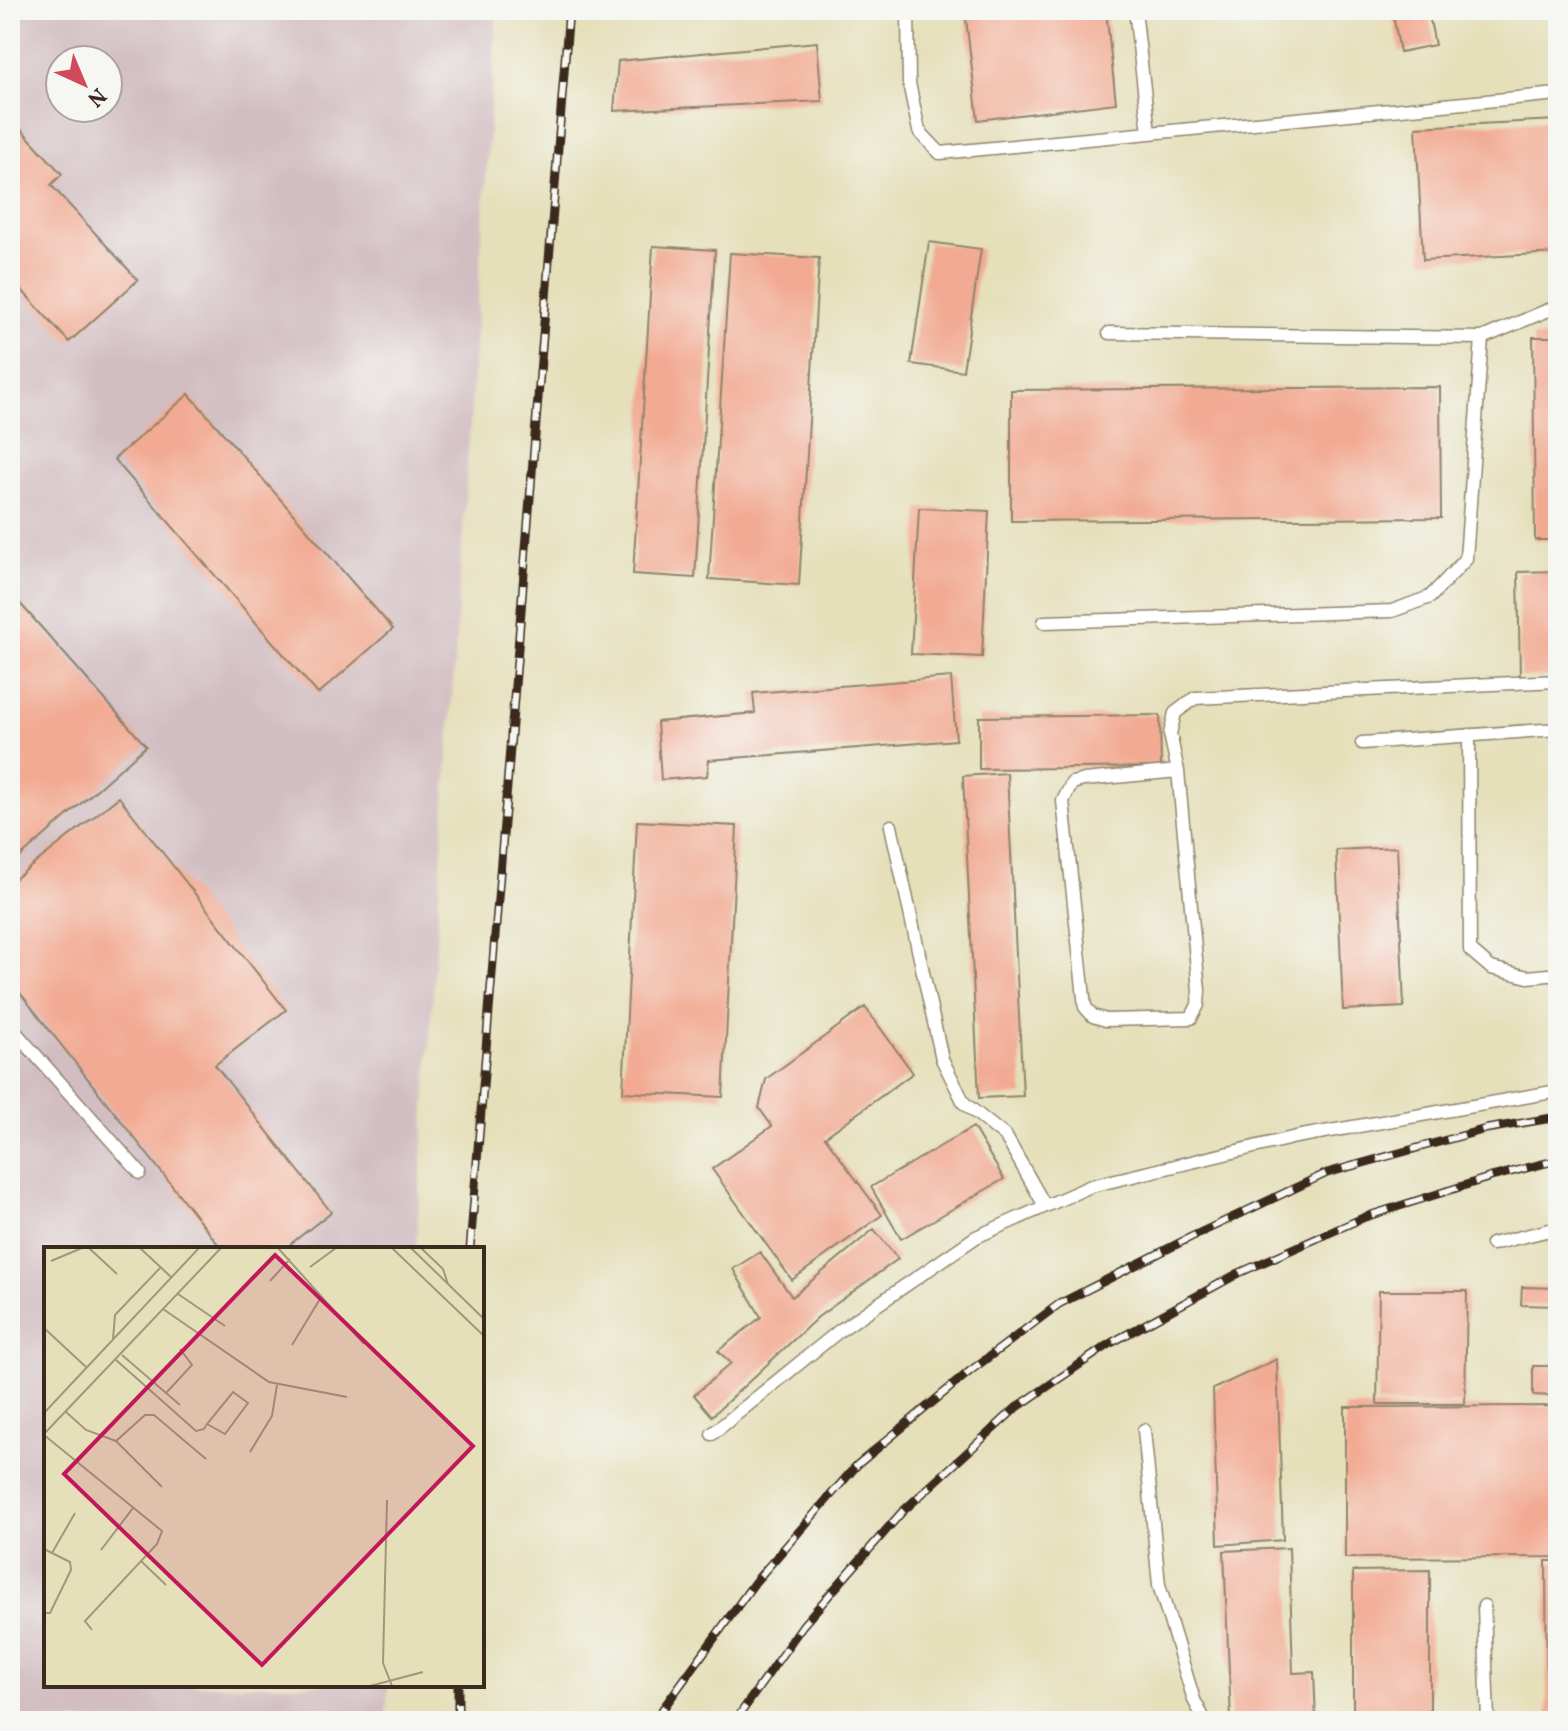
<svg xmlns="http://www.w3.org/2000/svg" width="1568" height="1731" font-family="Vollkorn,serif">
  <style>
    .industrial { fill: #d2bec2; fill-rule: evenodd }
    .building { fill: #f2aa93 }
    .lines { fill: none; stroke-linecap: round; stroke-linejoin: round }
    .service-casing { stroke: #90846c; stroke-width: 15 }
    .service { stroke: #fff; stroke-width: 12 }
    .rail-casing { stroke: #3b2a1e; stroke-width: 9 }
    .rail { stroke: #f6f6f2; stroke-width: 6; stroke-dasharray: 18; stroke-linecap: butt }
    .inset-road { fill: none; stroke: #a1977c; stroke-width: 2 }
    .view { fill: #c2185b; fill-opacity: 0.15; stroke: #c2185b; stroke-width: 4 }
    .inset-edge { fill: none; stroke: #3b2a1e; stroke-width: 4 }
  </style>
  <rect width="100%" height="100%" fill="#f6f6f2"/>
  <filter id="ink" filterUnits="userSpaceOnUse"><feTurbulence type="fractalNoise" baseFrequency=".0125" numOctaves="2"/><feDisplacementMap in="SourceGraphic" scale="16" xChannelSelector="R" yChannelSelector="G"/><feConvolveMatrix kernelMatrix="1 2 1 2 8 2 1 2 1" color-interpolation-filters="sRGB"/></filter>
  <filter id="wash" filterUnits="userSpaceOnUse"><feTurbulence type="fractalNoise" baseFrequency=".006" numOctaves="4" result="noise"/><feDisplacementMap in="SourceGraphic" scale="32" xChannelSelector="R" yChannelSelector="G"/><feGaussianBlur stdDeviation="1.8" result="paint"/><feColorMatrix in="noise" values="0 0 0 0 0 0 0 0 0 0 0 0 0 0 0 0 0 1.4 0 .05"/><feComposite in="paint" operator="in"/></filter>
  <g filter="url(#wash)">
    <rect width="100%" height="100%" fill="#e5dfba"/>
    <path class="industrial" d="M10,10H497L416,1249H46V1685H388L386,1721H10ZM60,60H108V108H60Z"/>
    <g id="blocks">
      <path class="building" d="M965,10H1106L1116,103L978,120Z
        M1392,10H1428L1435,45L1400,52Z
        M817,42L822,101L614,111L618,61Z
        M1558,120V253L1423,260L1416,127Z
        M19,127L62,174L51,185L138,280L69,342L10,277V135Z
        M929,242L981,249L963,371L911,364Z
        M653,246L715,250L695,578L633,574Z
        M730,253L819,258L799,585L709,579Z
        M1533,337H1558V540H1535Z
        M1440,387L1441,518L1011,521V390Z
        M189,394L393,629L318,694L114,459Z
        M919,508L989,511L982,657L911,654Z
        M1558,571V676L1520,677L1518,572Z
        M10,592L146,746L10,866Z
        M951,677L956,740L709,760L707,776L661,780L657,722L755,713L753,693Z
        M1160,715L1161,767L979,769V717Z
        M1007,773L1023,1096L979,1098L963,776Z
        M119,797L286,1010L215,1065L331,1212L284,1249H222L10,980V883Z
        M637,821L737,826L723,1097L623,1092Z
        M1397,847L1404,1007L1343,1010L1336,850Z
        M865,1007L913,1073L825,1137L882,1215L792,1280L712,1169L772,1126L759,1108L766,1079Z
        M973,1127L1004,1179L901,1239L871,1187Z
        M874,1229L898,1259L818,1317L712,1416L694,1395L731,1363L718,1351L761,1317L733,1269L760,1252L792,1297Z
        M1522,1287L1558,1288V1306L1521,1305Z
        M1379,1291H1467L1465,1404H1377Z
        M1277,1359L1283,1540L1218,1545L1213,1389Z
        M1533,1366H1558V1396L1533,1395Z
        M1558,1406V1557L1345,1558V1407Z
        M1289,1548L1293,1673L1314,1672L1316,1721H1231L1224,1551Z
        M1546,1561H1558V1721H1547Z
        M1430,1570V1721H1353V1571Z"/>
    </g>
  </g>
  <g filter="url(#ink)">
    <use href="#blocks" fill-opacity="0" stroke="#90846c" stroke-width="2"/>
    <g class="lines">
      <defs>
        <path id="service" d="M908,10L909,83L919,131L940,153L1558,94
          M1135,10L1149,133
          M1109,333L1482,338
          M1044,622L1392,611L1430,597L1466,559L1482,338L1558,306
          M1469,735L1470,950L1491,968L1528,977L1558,974
          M1362,743L1558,729
          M1178,771L1084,780L1072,783L1063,801L1085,1007L1093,1016L1106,1020L1191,1018L1198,1005L1199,990L1178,771L1170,734L1175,713L1195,698L1558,681
          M891,826L942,1059L964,1103L1006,1137L1045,1206
          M10,1026L140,1173
          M1492,1244L1558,1228
          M1144,1430L1159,1585L1194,1700L1205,1721
          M712,1434L839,1331L976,1237L1091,1186L1296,1137L1558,1091
          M1484,1606L1488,1721
          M854,1717L970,1721"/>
      </defs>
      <use href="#service" class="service-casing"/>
      <use href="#service" class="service"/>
      <defs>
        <path id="rail" d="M470,1249L569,10
          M458,1721V1685
          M654,1721L755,1582L857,1465L970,1371L1059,1304L1191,1237L1327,1173L1486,1129L1558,1117
          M735,1721L803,1625L902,1512L1016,1408L1111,1343L1239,1273L1365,1217L1491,1177L1558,1160"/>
      </defs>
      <use href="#rail" class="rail-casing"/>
      <use href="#rail" class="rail"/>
    </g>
  </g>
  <g transform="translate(44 1247)">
    <rect width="440" height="440" fill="#e5dfba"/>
    <path class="inset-road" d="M45,1L73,27M96,1L127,30M234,1L320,97M348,1L440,89M367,1L440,72M377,1L399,22L404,37M7,14L38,1M266,20L292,1M226,34L246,12M134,47L181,79M119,62L225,135L303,150M0,81L42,120M69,92L71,68L117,20M248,98L276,52M78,108L136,158M72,113L152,184L160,182L163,177L189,145L204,156L181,187L163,177M122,146L148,118L136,102M22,165L42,183L72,194L101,168H110L162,212M0,166L155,1M0,187L177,1M0,188L118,284L113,297L41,374L48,383M72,194L118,240M206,205L228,169L233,138M343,253L339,416L348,439M0,302L26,315L27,323L6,366H0M57,303L89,261M8,306L31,266M97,314L122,338M326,439L379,425"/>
    <path class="view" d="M231,8L429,199L218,418L20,227Z"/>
    <rect width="440" height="440" class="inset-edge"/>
  </g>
  <rect width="1568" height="1731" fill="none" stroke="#f6f6f2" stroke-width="40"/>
  <g transform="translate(84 84) rotate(136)"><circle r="38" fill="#f6f6f2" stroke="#aba49d" stroke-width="2"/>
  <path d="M0-6L14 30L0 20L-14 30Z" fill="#d1495b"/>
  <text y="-12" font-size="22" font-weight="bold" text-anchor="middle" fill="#3b2a1e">N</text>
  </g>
</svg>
